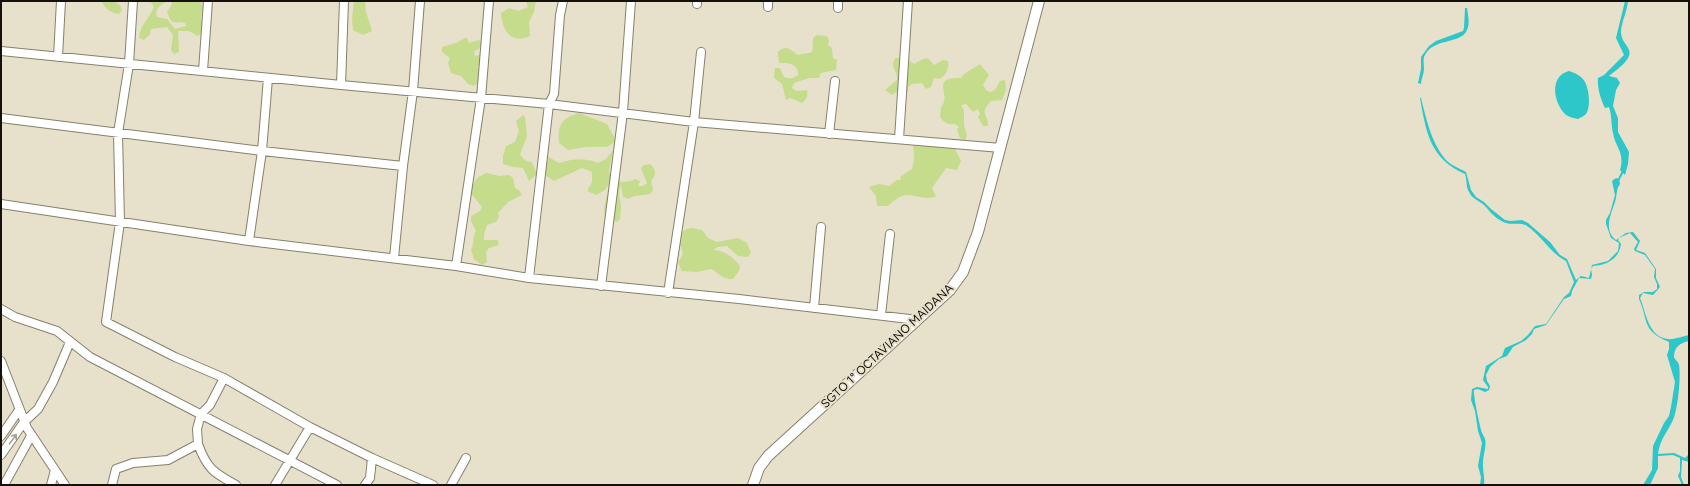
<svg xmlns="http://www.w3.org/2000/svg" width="1690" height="486" font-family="Figtree,sans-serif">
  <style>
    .green { fill: #c5dc8c; fill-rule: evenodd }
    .water { fill: #2dc6c9 }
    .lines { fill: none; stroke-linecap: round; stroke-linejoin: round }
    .stream { stroke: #2dc6c9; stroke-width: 2 }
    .minor-casing { stroke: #86806c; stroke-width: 10 }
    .major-casing { stroke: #86806c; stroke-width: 12 }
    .minor { stroke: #fff; stroke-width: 8 }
    .major { stroke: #fff; stroke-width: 10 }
    .oneway { stroke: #a1a09d }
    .labels { text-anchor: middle; stroke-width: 4; stroke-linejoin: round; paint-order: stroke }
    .street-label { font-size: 12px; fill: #14110a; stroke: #e7e0cb }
  </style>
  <rect width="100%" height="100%" fill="#e7e0cb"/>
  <path class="green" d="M102,1C111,1 119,0 122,10L119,14C112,13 104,9 102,1Z
    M150,1H201L203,7L201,17L203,27L202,32L198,36L189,31H178L179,52L174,54L171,50L173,35L167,27L151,29L150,34L144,40L139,38C139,26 150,18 154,7ZM166,2H171L172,4L167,12L171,21C176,24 180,21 185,23L186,26L175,29L167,19L157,17C154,10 160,5 166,2Z
    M354,1H365L366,12L372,31L363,35L353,30L352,19Z
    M526,1H536L534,12L529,22L530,36C511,45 502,30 501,13L509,8L519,11L528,7Z
    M817,35L827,36L829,40L828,45L832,48L833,58L837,60L836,70L821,73L819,78H809L794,83L792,88L796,91L807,90C808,96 807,99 802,103L790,98L786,100L782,84L774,78L775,68H780L784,77C790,79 793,79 798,75C798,63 789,63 779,63L778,52C786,44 790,50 798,55C816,51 812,56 813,38Z
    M465,38H467L469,43L479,40L482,44L479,49L474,51L475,56L480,55L483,60L477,68L481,71L483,81L473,86L468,84L461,76L451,73L448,63L450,58L442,52V47L456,43Z
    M896,58H906L914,64L923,59L928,58L934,65L943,60L948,61C949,69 947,74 940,79L934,78L931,87L926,89L922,83L912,84L908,87V92L902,94L896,92L892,95L885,90L897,80C898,71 888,66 896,58Z
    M980,64L989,75L983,85L986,90L990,92L995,90L1000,81L1005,80L1006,90L1002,100L991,101C989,104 986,106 985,109C983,115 989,119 988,126H983L978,117L980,114L978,109L973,112L966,104L961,105L964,110V125L967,135L965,140L960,138L957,129L959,127L955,124C949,125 944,123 940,117L941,107C953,95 928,77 961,78L964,74Z
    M579,113L607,124L616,141L607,147H586L568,150L559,143C557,125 562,118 579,113Z
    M523,115L525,117L527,136L520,155L526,161L532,162L537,174L529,181L523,168L513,167L503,164V156L506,146L515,142L519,131L516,121Z
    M913,138L952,143L961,161L957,170L946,168L932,188L936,197C913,201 909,185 888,206H877L876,196L869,187L879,184L889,186L897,180H901L900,177L912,169L914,159Z
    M613,150L609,171L611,180L618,175L621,184V182L631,181L635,179L640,181L638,186H643L647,183L641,168L644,165L650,164C656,169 657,175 651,181L653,190L650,194L635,196L628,199L623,197L621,185L619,192L621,207L620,219L617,222L608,217L605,218L604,208L610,182L605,190L596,195L587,191L592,182V172L582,168L554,181L545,175L544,165L547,156L559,163C573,159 584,157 598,163L606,159Z
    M486,173L500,176L509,175L513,178L515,188L519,190L522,195L508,202L498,213L499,217L496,222L487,225L484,235V240H498L499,245L489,248L486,252L487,262L482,265L474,259L471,250C475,243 472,237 476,231L471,221V216L480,211L482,207L469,191L477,178Z
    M692,228L702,230L708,238L717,242L738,238L747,243L751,253L748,257L738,256L727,246L717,247L714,250C724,250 734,258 740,266L739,271L733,279C723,280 719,273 711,269L697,272L682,271L678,262C686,253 682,250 678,241C680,233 683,229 692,228Z"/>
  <path class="water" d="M1625,1H1628C1627,12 1622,20 1621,31C1621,39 1624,41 1628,48C1635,58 1616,70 1609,76L1617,78L1620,83L1616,90L1613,106L1618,118V132L1629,152L1628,164L1625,175L1620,170C1625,152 1616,149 1613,133C1611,124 1612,116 1609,107L1605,108C1601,100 1597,88 1598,78L1604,75L1624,55L1616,38Z
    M1465,8H1467C1468,14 1470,24 1467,30C1461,45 1432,37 1424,57C1423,61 1424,65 1424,69C1424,74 1421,79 1421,84L1418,83L1421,69V57L1429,46L1436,41L1463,31L1464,28Z
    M1569,71C1575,73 1582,76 1585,82C1589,89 1591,107 1586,114C1584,116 1580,118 1578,119C1573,118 1569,117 1566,115C1553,103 1549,76 1569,71Z
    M1420,98H1421C1426,118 1431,142 1445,159C1450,165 1459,168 1466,172L1471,190L1476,197L1484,202L1491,209L1505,220L1511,221L1522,220L1528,223L1550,242L1560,255L1567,259L1576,280L1581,276L1589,278L1592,265L1608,261L1618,251L1619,243L1611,238L1606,224V220L1610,213L1615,195L1612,181L1616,178L1619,179L1620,184C1616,189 1617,196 1615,202C1611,214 1603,230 1616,240L1626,233L1633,232L1640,241L1636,250L1645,253L1656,269V278L1660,287L1653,295L1643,293L1640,298C1646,312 1648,337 1668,339C1672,340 1684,336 1689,335V341C1680,343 1674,347 1674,357C1675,360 1678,361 1679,365C1681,377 1678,408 1673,420C1667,433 1660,439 1658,454L1674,453L1685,458L1689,454V462L1682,460L1681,477L1684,485H1682L1678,476L1680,471V458L1673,455L1658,456V468L1650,485H1643L1652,470L1653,446L1664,423L1669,416L1671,407L1675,382L1667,355L1669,349V342C1641,330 1649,321 1639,299V295L1644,292H1653L1657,289V284L1654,277L1655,269L1645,255L1635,251L1634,249L1638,242L1630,233L1619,238L1618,240L1621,244C1619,259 1607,265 1593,266L1591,269L1592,275L1591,279L1579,278L1572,291L1571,296L1564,299L1546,325L1534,329L1532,334L1526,340L1513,347L1507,356L1499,359L1490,367L1486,375L1487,381L1490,386L1489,390L1485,392L1478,389L1474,390C1473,395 1480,427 1482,433C1483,435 1484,436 1485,439C1487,448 1482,457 1483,466C1483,473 1485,478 1484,485H1480L1481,477L1478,466L1482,443L1478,431L1475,411L1471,400L1472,389L1477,387L1488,389V387L1483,380L1486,366L1502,356L1505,348L1521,341L1528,335L1535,326L1546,324L1564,297L1569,293L1574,282L1566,261C1550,253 1542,236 1527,226C1521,222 1514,225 1506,223C1497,220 1491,213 1485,206C1479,200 1473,200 1469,192C1466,187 1467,180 1465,174C1430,159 1426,132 1420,98Z"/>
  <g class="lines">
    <path class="stream" d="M1618,181L1623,171"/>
    <defs>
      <path id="minor" d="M133,1L129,64L118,133L120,222L106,322L175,357L224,378L310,427L372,458L433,485
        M697,4V1
        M768,7V1
        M838,8V1
        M1,51L341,85L549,104L694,122L1001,148
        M58,57L61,1
        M203,71L208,1
        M341,85L344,1
        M1,118L262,151L403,166
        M829,134L835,81
        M899,139L908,1
        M1,204L249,241L456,266L529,278L739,299L918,320
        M249,241L262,151L268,78
        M394,258L403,166L413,91L420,1
        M456,266L481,98L489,1
        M529,278L549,104L554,94L560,15L563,1
        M601,286L623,112L631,1
        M668,293L694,122L701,52
        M814,308L821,227
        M1,309L15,317L57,331L90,357L337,485
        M881,315L890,234
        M1,361L27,428L65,485
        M1,436L19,410
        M198,444L197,429L201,414L210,405L224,378
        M1,455L24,422L38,409L53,382L70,342
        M4,485L31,436
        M51,485L55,470
        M112,485L116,469L133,463L168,460L198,444C207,469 214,473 236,485
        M275,485L310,427
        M365,485L370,478L372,458
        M451,485L466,458"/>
      <path id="major" d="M753,485L759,468L768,456L950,290L963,272L978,232L1039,1"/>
    </defs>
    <use href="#minor" class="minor-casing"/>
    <use href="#major" class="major-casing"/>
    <use href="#minor" class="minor"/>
    <use href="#major" class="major"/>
  </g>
  <defs><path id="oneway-shaft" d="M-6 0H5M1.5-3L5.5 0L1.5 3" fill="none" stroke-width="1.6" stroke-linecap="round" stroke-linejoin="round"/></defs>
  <use class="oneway" href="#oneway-shaft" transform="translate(13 439) rotate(-54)"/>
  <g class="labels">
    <g class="street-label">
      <text transform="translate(887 346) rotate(-43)" y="4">SGTO 1° OCTAVIANO MAIDANA</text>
    </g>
  </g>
  <rect width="1690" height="486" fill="none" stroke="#14110a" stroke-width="4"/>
</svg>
